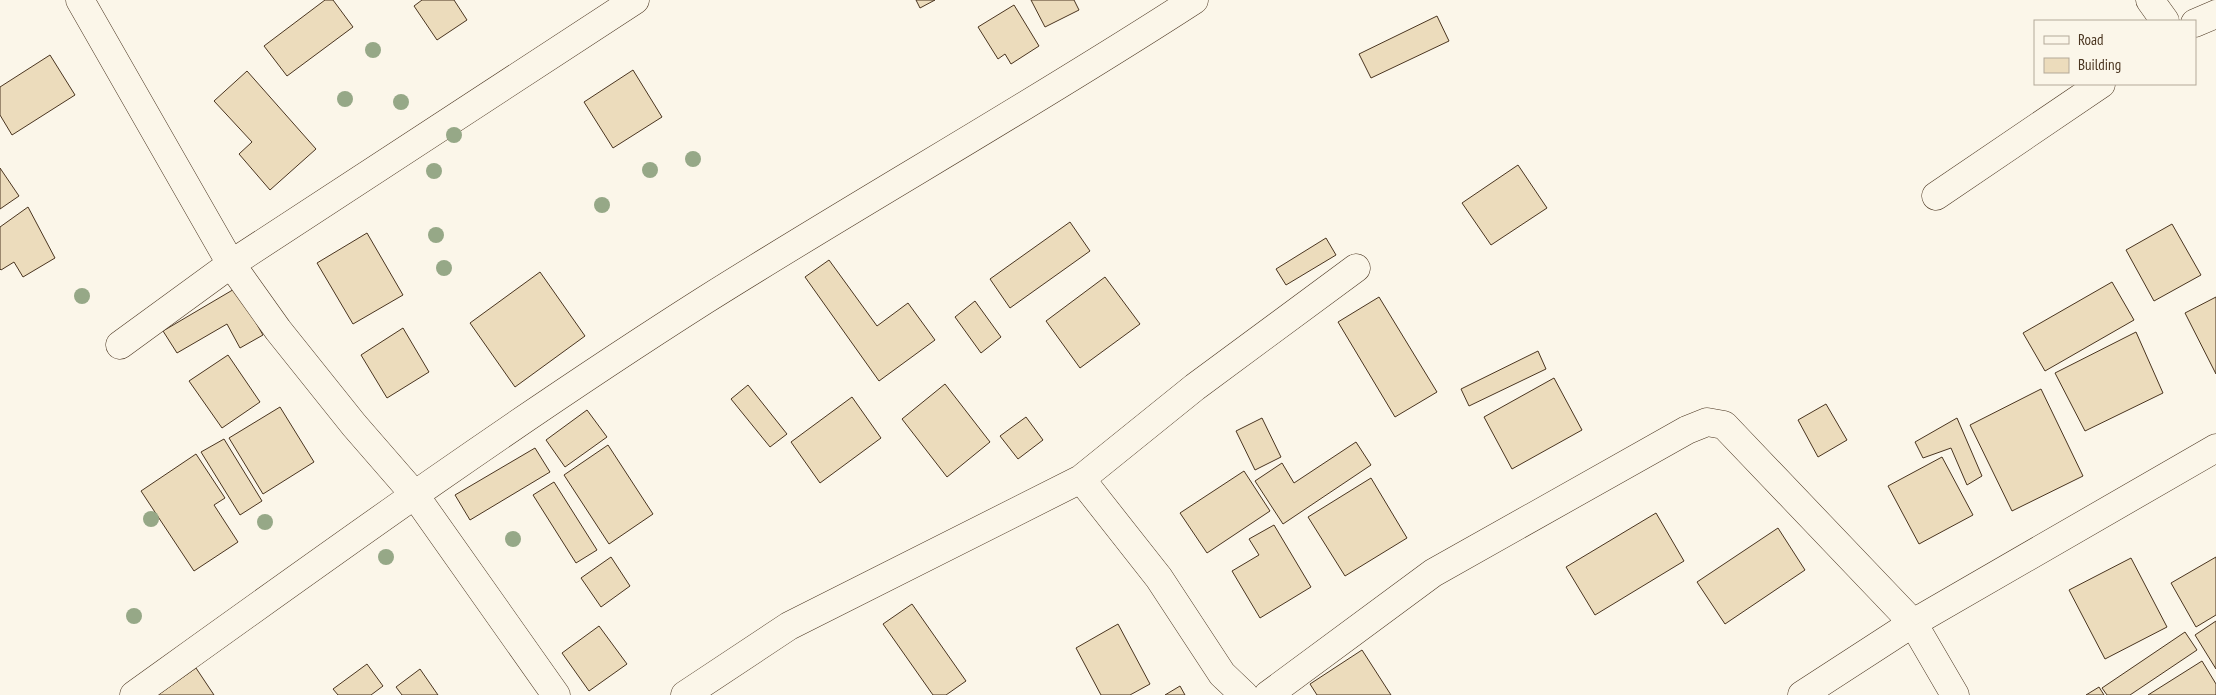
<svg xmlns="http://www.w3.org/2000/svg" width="2216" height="695" font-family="'PT Sans Narrow',sans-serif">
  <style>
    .building { fill: #ecdcbc; stroke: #4a3520 }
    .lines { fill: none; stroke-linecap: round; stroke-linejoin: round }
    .minor-casing { stroke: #4a3520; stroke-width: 29 }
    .minor { stroke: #fbf6e9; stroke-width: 28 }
    .tree { fill: #96a887 }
  </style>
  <rect width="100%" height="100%" fill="#fbf6e9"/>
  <path class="building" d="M325,0H333L353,27L287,76L264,46Z
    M422,0H454L467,20L437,40L414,6Z
    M916,0H935L920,8Z
    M1031,0H1074L1079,10L1045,27Z
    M1014,5L1039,46L1011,64L1005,54L998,59L978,27Z
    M1437,16L1449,41L1371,78L1359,54Z
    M50,55L75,95L12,135L0,115V87Z
    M633,70L662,117L613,148L584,102Z
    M247,71L316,149L270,190L239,154L252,142L214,101Z
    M1518,165L1547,208L1491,245L1462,203Z
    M0,168L19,196L0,209Z
    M28,207L55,258L23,277L14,262L1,270L0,269V227Z
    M1070,222L1090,251L1010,308L990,279Z
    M2172,224L2201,275L2154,301L2126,250Z
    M367,233L403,295L353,324L317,263Z
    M1326,238L1336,255L1286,285L1276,269Z
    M829,260L877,326L908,303L935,340L879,381L805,277Z
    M540,272L585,336L515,387L470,323Z
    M1105,277L1140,324L1080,368L1046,321Z
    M2112,282L2134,320L2045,371L2023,333Z
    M236,288L263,335L240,348L227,324L177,353L163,331Z
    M1379,297L1437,392L1395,417L1338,322Z
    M2216,297V374L2185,313Z
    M975,301L1001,337L981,353L955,317Z
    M403,328L429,372L387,398L361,355Z
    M2136,332L2163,393L2085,431L2055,373Z
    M1538,351L1546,369L1469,406L1461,389Z
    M228,355L260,402L222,428L189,381Z
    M1554,378L1582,430L1512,469L1484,417Z
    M945,384L990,442L947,477L902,419Z
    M748,385L787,434L770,447L731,399Z
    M2041,389L2083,476L2012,511L1970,425Z
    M852,397L881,438L820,483L791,442Z
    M1826,404L1847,440L1818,457L1798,420Z
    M280,407L314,462L263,494L229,438Z
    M587,410L607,437L565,467L546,440Z
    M1026,417L1043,440L1018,459L1000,436Z
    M1262,418L1281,457L1255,470L1236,431Z
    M1957,418L1982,476L1967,485L1951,448L1923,458L1915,442Z
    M224,439L262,501L240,515L201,452Z
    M1356,442L1371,465L1283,524L1255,481L1282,463L1294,483Z
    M608,445L653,514L609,544L564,475Z
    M535,448L550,472L470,520L455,495Z
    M196,454L225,498L214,505L238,542L194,571L141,491Z
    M1942,457L1973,515L1919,544L1888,486Z
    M1244,471L1270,511L1207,553L1180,513Z
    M1371,478L1407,538L1345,576L1308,517Z
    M554,482L597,550L576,563L533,495Z
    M1656,513L1684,561L1595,615L1566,567Z
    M1274,525L1311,587L1260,618L1232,571L1259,555L1249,539Z
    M1778,528L1805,570L1725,624L1697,582Z
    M611,557L630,586L601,607L581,578Z
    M2216,557V615L2196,627L2171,583Z
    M2131,558L2167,627L2105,659L2069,590Z
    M912,604L966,681L946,695H933L883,624Z
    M2216,621V669L2195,635Z
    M1118,624L1150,684L1130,695H1101L1076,648Z
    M599,626L627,664L589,691L562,653Z
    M2185,632L2197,650L2130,695H2107L2102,688Z
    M1362,650L1391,695H1317L1310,684Z
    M2202,661L2216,684V695H2148Z
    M367,664L383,686L371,695H338L333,689Z
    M196,668L214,695H158Z
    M420,669L438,695H402L396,687Z
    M1180,686L1185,695H1165Z
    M2099,687L2104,695H2086Z"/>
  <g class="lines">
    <defs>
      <path id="minor" d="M80,0L231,264L278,330L354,425L414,494L556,695
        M2150,0L2165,21
        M2195,23L2216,14
        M1936,196L2101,84
        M120,345L231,264L635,0
        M1081,479L1159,578L1222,674L1244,695
        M134,695C322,560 510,424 705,300C867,198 1034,104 1194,0
        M685,695L789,626L1081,479L1195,387L1356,268
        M1268,695L1433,573L1687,430L1707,422L1724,425L1913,623L1955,695
        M1802,695L1913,623L2216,448"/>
    </defs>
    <use href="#minor" class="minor-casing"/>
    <use href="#minor" class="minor"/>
  </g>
  <g class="tree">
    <circle cx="373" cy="50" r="8"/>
    <circle cx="345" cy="99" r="8"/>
    <circle cx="401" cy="102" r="8"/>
    <circle cx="454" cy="135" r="8"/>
    <circle cx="693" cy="159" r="8"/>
    <circle cx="650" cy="170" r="8"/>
    <circle cx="434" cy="171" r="8"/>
    <circle cx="602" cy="205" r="8"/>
    <circle cx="436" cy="235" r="8"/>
    <circle cx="444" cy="268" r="8"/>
    <circle cx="82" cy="296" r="8"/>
    <circle cx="151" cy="519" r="8"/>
    <circle cx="265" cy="522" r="8"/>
    <circle cx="513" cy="539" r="8"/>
    <circle cx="386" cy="557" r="8"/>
    <circle cx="134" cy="616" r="8"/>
  </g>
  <rect x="2034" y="20" width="162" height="65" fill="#fbf6e9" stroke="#b4a999"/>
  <rect x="2044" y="36" width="25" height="8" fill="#fbf6e9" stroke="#b4a999"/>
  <text x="2078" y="45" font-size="15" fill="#4a3520">Road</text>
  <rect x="2044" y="58" width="25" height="15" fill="#ecdcbc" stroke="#b4a999"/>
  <text x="2078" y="70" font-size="15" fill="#4a3520">Building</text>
</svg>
